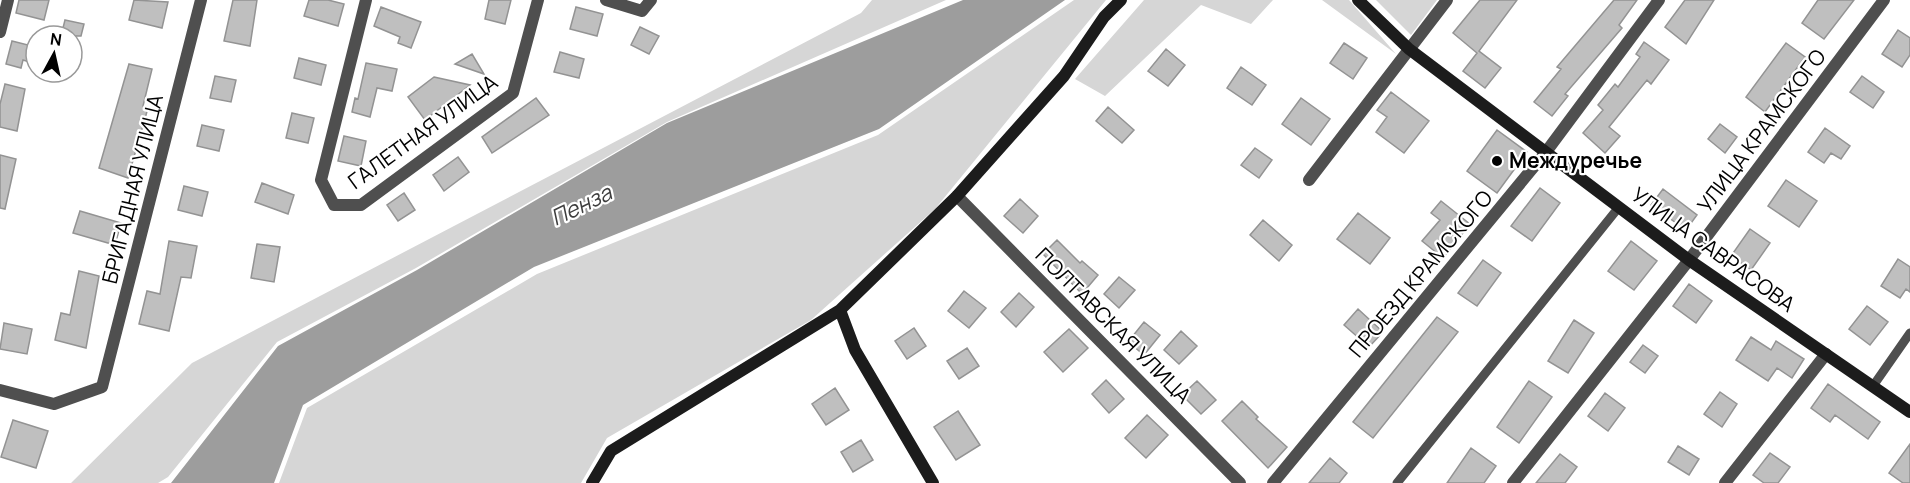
<svg xmlns="http://www.w3.org/2000/svg" width="1910" height="483" font-family="Manrope,sans-serif">
  <style>
    .green { fill: #d6d6d6 }
    .water { fill: #9d9d9d }
    .building { fill: #bfbfbf; stroke: #939393; stroke-width: 1.5 }
    .lines { fill: none; stroke-linecap: round; stroke-linejoin: round }
    .lane { stroke: #4f4f4f; stroke-width: 9 }
    .street { stroke: #4f4f4f; stroke-width: 12 }
    .secondary { stroke: #1c1c1c; stroke-width: 12 }
    .poi-dot { fill: #000; stroke: #fff; stroke-width: 2 }
    .labels { text-anchor: middle; stroke-width: 4.5; stroke-linejoin: round; paint-order: stroke }
    .street-label { font-size: 21px; fill: #000; stroke: #fff }
    .poi-label { font-size: 21px; font-weight: bold; fill: #000; stroke: #fff; text-anchor: start }
    .water-label { font-size: 22px; font-style: italic; fill: #3e3e3e; stroke: #fff }
  </style>
  <rect width="100%" height="100%" fill="#fff"/>
  <path class="green" d="M872,0H946L667,122L416,268L277,342L168,477L158,483H71L192,363L861,13Z
    M1074,0H1106L935,209L811,320L607,438L581,483H279L307,408L537,274L878,135Z
    M1144,0H1273L1251,24L1201,5L1105,96L1075,79Z
    M1322,0H1349L1396,54Z
    M1376,0H1437L1411,35Z"/>
  <path class="water" d="M963,0H1065L879,129L534,267L303,405L274,483H171L278,346L417,270L667,123Z"/>
  <path class="building" d="M19,0H49L44,20L16,13Z
    M134,0L168,2L162,28L129,20Z
    M233,0H257L250,46L224,41Z
    M309,0H328L344,4L338,26L304,16Z
    M489,0H511L505,24L485,19Z
    M1480,0H1517L1479,51L1501,68L1485,88L1463,71L1477,53L1453,33Z
    M1614,0H1637L1619,25L1622,28L1565,94L1568,96L1552,116L1534,102L1561,69L1557,67Z
    M1685,0H1714L1686,44L1665,27Z
    M1818,0H1854L1824,39L1802,23Z
    M381,7L421,22L411,48L398,43L400,37L374,26Z
    M576,7L603,14L597,36L570,29Z
    M65,20L84,24L81,36H61Z
    M640,27L659,36L649,54L631,45Z
    M1898,30L1910,38V55L1902,67L1882,54Z
    M12,41L36,47V64L23,60L21,68L6,64Z
    M1644,42L1669,60L1651,84L1647,80L1609,127L1620,136L1605,153L1583,133L1603,110L1598,105L1615,84L1618,87L1640,57L1636,54Z
    M1344,43L1367,58L1353,79L1330,63Z
    M1786,43L1805,57L1765,112L1746,97Z
    M1166,49L1185,65L1168,86L1148,71Z
    M560,52L584,59L579,78L554,72Z
    M472,54L484,74L455,64Z
    M299,58L326,65L321,85L294,78Z
    M366,63L397,69L392,91L377,88L370,117L352,112L355,98L358,99Z
    M129,64L152,69L143,106L148,108L128,178L99,168Z
    M1241,67L1266,85L1252,105L1227,88Z
    M215,76L236,80L231,102L210,98Z
    M1862,76L1884,92L1873,108L1850,92Z
    M434,77L470,85L425,120L408,97Z
    M5,84L25,89L17,131L0,127V104Z
    M1391,92L1429,121L1404,153L1376,132L1387,117L1377,110Z
    M536,98L549,115L492,153L482,137Z
    M1301,98L1330,119L1311,145L1282,124Z
    M1108,107L1134,130L1122,143L1096,121Z
    M292,113L314,118L308,143L286,138Z
    M1720,124L1737,137L1725,153L1708,139Z
    M202,125L224,130L219,151L197,146Z
    M1825,128L1850,146L1841,159L1831,153L1824,163L1808,152Z
    M1497,130L1527,152L1497,193L1467,171Z
    M344,136L366,141L361,166L338,161Z
    M1255,148L1272,160L1259,178L1241,165Z
    M0,155L16,159L5,209L0,208Z
    M458,157L469,172L444,191L433,175Z
    M1786,180L1817,201L1799,227L1768,206Z
    M262,183L294,195L288,214L255,202Z
    M184,186L208,192L202,216L178,210Z
    M1540,188L1560,203L1532,241L1511,226Z
    M1663,189L1697,215L1686,230L1651,205Z
    M404,193L415,210L398,221L387,205Z
    M1020,199L1038,216L1023,233L1004,216Z
    M1441,201L1470,224L1443,258L1422,241L1440,220L1431,213Z
    M80,211L121,223L115,245L73,233Z
    M1358,213L1390,238L1370,264L1337,239Z
    M1263,220L1292,245L1279,261L1250,235Z
    M1750,229L1770,243L1751,270L1731,256Z
    M1057,240L1080,263L1082,261L1098,275L1082,294L1043,254Z
    M169,241L197,246L191,278L181,277L169,331L139,324L147,291L160,294Z
    M1631,241L1657,261L1634,290L1608,271Z
    M257,244L280,247L274,282L251,278Z
    M1898,259L1910,267V292L1906,289L1900,298L1881,286Z
    M1483,260L1501,273L1477,306L1458,293Z
    M79,271L99,276L86,348L55,340L61,313L70,315Z
    M1119,277L1135,290L1119,308L1104,294Z
    M1689,284L1712,301L1696,323L1673,306Z
    M964,291L986,308L969,328L948,311Z
    M1019,293L1034,307L1016,327L1001,312Z
    M1867,306L1888,322L1870,345L1849,329Z
    M1358,309L1383,332L1369,347L1344,325Z
    M1437,317L1458,332L1373,438L1353,422Z
    M1574,320L1594,333L1568,373L1548,361Z
    M1144,322L1160,335L1144,355L1128,342Z
    M4,323L32,329L27,354L0,349Z
    M914,328L926,346L907,359L895,341Z
    M1069,329L1088,348L1063,372L1044,352Z
    M1181,331L1197,346L1179,364L1164,350Z
    M1751,337L1771,350L1776,341L1804,359L1792,378L1777,368L1768,381L1736,360Z
    M1643,345L1658,356L1645,373L1630,362Z
    M967,348L979,366L959,379L947,361Z
    M1106,380L1124,399L1109,413L1092,394Z
    M1197,381L1216,400L1201,414L1182,395Z
    M1529,381L1552,397L1519,443L1497,427Z
    M1828,384L1880,422L1868,439L1835,415L1830,422L1811,408Z
    M835,388L849,410L826,425L812,404Z
    M1720,392L1737,404L1722,427L1704,414Z
    M1605,393L1625,408L1608,431L1588,416Z
    M1242,401L1258,417L1256,419L1287,447L1268,468L1222,421Z
    M958,411L980,445L956,460L934,427Z
    M1147,415L1168,435L1146,458L1125,438Z
    M13,420L48,431L36,468L1,457Z
    M861,440L873,460L853,472L841,452Z
    M1910,444V483H1903L1889,473Z
    M1678,446L1699,459L1689,475L1668,462Z
    M1471,448L1496,466L1484,483H1447Z
    M1770,453L1790,467L1778,483H1764L1753,475Z
    M1560,454L1577,467L1565,483H1536Z
    M1330,458L1347,473L1339,483H1309Z"/>
  <g class="lines">
    <path class="lane" d="M1873,386L1910,333
      M1397,483L1619,207"/>
    <path class="street" d="M366,0L321,180L334,205H361L513,93L538,0
      M606,0L642,11L651,0
      M0,32L8,0
      M1309,180L1447,0
      M957,196L1240,483
      M0,390L54,404L102,387L201,0
      M1273,483L1546,152L1659,0
      M1513,483L1689,260L1884,0
      M1725,483L1826,354"/>
    <path class="secondary" d="M1358,0L1409,49L1689,260L1910,412
      M840,310L855,350L933,483
      M592,483L611,451L840,310L957,196L1064,76L1104,17L1121,0"/>
  </g>
  <circle class="poi-dot" cx="1497" cy="161" r="6"/>
  <g class="labels">
    <g class="street-label">
      <text transform="translate(1762 131) rotate(-53)" y="7">УЛИЦА КРАМСКОГО</text>
      <text transform="translate(423 132) rotate(-36)" y="7">ГАЛЕТНАЯ УЛИЦА</text>
      <text transform="translate(133 189) rotate(-76)" y="7">БРИГАДНАЯ УЛИЦА</text>
      <text transform="translate(1713 250) rotate(36)" y="7">УЛИЦА САВРАСОВА</text>
      <text transform="translate(1421 274) rotate(-50)" y="7">ПРОЕЗД КРАМСКОГО</text>
      <text transform="translate(1113 326) rotate(45)" y="7">ПОЛТАВСКАЯ УЛИЦА</text>
    </g>
    <g class="poi-label">
      <text x="1509" y="168">Междуречье</text>
    </g>
    <g class="water-label">
      <text transform="translate(581 205) rotate(-26)" y="8">Пенза</text>
    </g>
  </g>
  <g transform="translate(54 54) rotate(8)"><circle r="28" fill="#ffffff" stroke="#999999" stroke-width="1.5"/>
  <path d="M0-4.5L10 22L0 15L-10 22Z" fill="#000000"/>
  <text y="-9" font-size="16" font-weight="bold" text-anchor="middle" fill="#000000">N</text>
  </g>
</svg>
